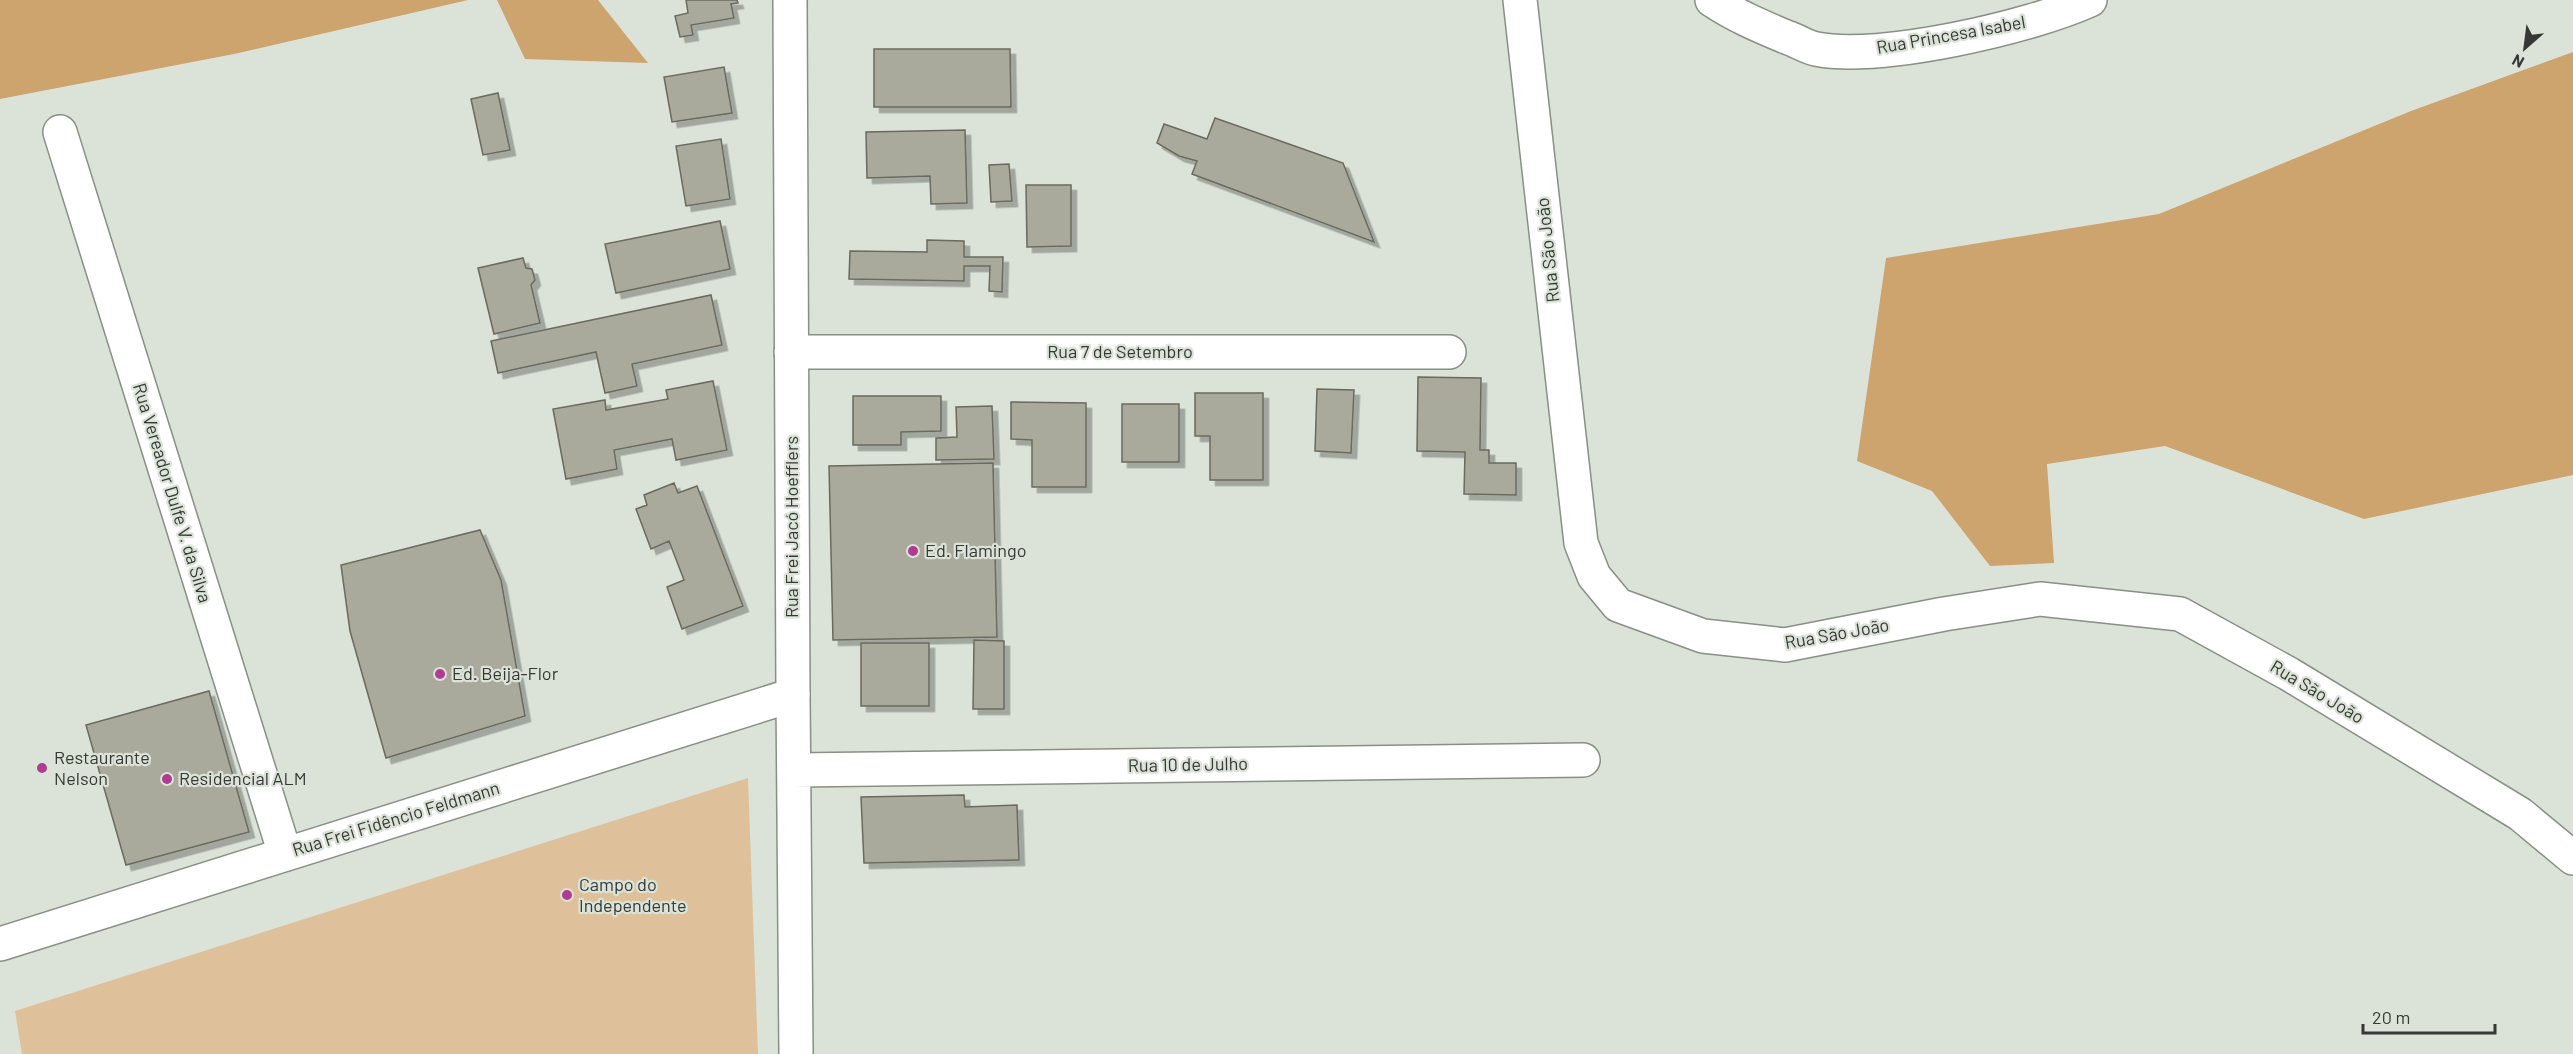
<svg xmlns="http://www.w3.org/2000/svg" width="2573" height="1054" font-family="Barlow,sans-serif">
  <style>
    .green { fill: #dec19b }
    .forest { fill: #cda46e }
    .building { fill: #a9a99c; stroke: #6a6a5e; stroke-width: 1.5; filter: url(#shadow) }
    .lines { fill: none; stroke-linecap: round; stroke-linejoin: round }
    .street-casing { stroke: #889085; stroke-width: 36 }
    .secondary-casing { stroke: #889085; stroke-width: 36 }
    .street { stroke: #fff; stroke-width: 33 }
    .secondary { stroke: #fff; stroke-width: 33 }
    .poi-dot { fill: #b03b93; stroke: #dbe3d8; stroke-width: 2 }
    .labels { text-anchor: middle; stroke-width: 4.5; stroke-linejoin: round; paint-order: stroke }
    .street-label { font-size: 18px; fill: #353834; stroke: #dbe3d8 }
    .poi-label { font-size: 18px; fill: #353834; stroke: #dbe3d8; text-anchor: start }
  </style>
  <defs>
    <filter id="shadow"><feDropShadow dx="5.5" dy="5.5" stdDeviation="0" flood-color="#0004"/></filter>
  </defs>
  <rect width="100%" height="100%" fill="#dbe3d8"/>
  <path class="green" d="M748,778L758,1054H22L15,1011Z"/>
  <path class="forest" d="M0,0H468L234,54L0,99Z
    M497,0H598L648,63L525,59Z
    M2573,52V475L2364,519L2165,446L2047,464L2054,563L1990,566L1932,491L1857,461L1886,258L2159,214L2411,111Z"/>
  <path class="building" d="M686,0H737L738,3L731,4L734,18L691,25L693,35L680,37L675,16L688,13Z
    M874,49H1010L1011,107H874Z
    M724,67L732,113L672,122L664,77Z
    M498,93L510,150L483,155L471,99Z
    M1215,118L1343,163L1374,242L1192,174L1197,161L1179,156L1157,143L1164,124L1207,139Z
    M965,130L967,203L931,204L930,176L867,178L866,132Z
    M721,139L730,199L686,206L676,146Z
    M1009,164L1012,201L991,202L989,165Z
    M1026,185H1071V246L1027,247Z
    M720,221L730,269L616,293L605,244Z
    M927,240L964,241V257H1003L1002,292L989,291L990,266H964V281L849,279L850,251L927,252Z
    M523,258L526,268L532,269L535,280L531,285L540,323L494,334L478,268Z
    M711,295L722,345L632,364L637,386L605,393L596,352L498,373L491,341Z
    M1418,377L1481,378L1480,450H1489V463H1516V495L1464,494L1465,452L1417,451Z
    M713,381L727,450L676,460L672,439L614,450L617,469L566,479L553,409L605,400L606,410L668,399L666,390Z
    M1317,389L1354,390L1351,453L1315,451Z
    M1195,393H1263V480H1210V436H1195Z
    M853,396H941V431L901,432V445H853Z
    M1011,402L1086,403V487H1032V440L1011,439Z
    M1122,404H1179V462H1122Z
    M992,406L994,459L936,460V438L957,437L956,407Z
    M993,463L997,637L833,640L829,466Z
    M674,483L678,493L697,486L743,606L682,629L667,587L684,580L669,541L651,549L636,509L647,505L644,495Z
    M480,530L501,580L525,716L386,758L350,631L341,565Z
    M974,640L1004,641V709H973Z
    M861,643H929V706H861Z
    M209,691L249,832L126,865L86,725Z
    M964,795L965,807L1017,805L1019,860L864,863L861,797Z"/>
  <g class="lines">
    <defs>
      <path id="street" d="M1712,0C1736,16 1760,26 1786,37C1796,40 1806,47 1816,49C1879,62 2031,27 2090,0
        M60,132L285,854
        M791,352H1449
        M793,695L796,1054
        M794,770L1583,760"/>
      <path id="secondary" d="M1520,0L1581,543L1594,576L1618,605L1703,636L1785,645L1944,614L2040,599L2180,614L2289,674L2520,814L2573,858
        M0,944L793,695L790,0"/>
    </defs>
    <use href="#street" class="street-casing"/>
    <use href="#secondary" class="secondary-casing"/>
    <use href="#street" class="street"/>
    <use href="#secondary" class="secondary"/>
  </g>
  <g class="poi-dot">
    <circle cx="913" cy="551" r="6"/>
    <circle cx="440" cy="674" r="6"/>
    <circle cx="42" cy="768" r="6"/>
    <circle cx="167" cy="779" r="6"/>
    <circle cx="567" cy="895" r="6"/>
  </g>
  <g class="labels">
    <g class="street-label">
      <text transform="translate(1951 35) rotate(-10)" y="6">Rua Princesa Isabel</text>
      <text transform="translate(1548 250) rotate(-96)" y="6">Rua São João</text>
      <text x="1120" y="358">Rua 7 de Setembro</text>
      <text transform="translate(172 493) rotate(73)" y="6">Rua Vereador Dulfe V. da Silva</text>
      <text transform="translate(792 527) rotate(-90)" y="6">Rua Frei Jacó Hoefflers</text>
      <text transform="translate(1837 634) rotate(-10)" y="6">Rua São João</text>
      <text transform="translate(2317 692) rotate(31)" y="6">Rua São João</text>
      <text transform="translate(1188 765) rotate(-1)" y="6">Rua 10 de Julho</text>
      <text transform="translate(396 819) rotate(-17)" y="6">Rua Frei Fidêncio Feldmann</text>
    </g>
    <g class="poi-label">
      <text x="925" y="557">Ed. Flamingo</text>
      <text x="452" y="680">Ed. Beija-Flor</text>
      <text x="54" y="764">Restaurante<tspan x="54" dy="21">Nelson</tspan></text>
      <text x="179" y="785">Residencial ALM</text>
      <text x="579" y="891">Campo do<tspan x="579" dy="21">Independente</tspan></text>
    </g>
  </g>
  <g transform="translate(2525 48) rotate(208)" stroke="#dbe3d8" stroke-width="4.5" paint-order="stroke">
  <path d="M0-4.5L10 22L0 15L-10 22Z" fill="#353834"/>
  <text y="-9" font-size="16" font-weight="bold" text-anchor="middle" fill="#353834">N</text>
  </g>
  <path d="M2363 1024v9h132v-9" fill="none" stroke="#353834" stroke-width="3"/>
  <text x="2372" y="1024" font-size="18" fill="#353834" stroke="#dbe3d8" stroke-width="4.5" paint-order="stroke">20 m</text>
</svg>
